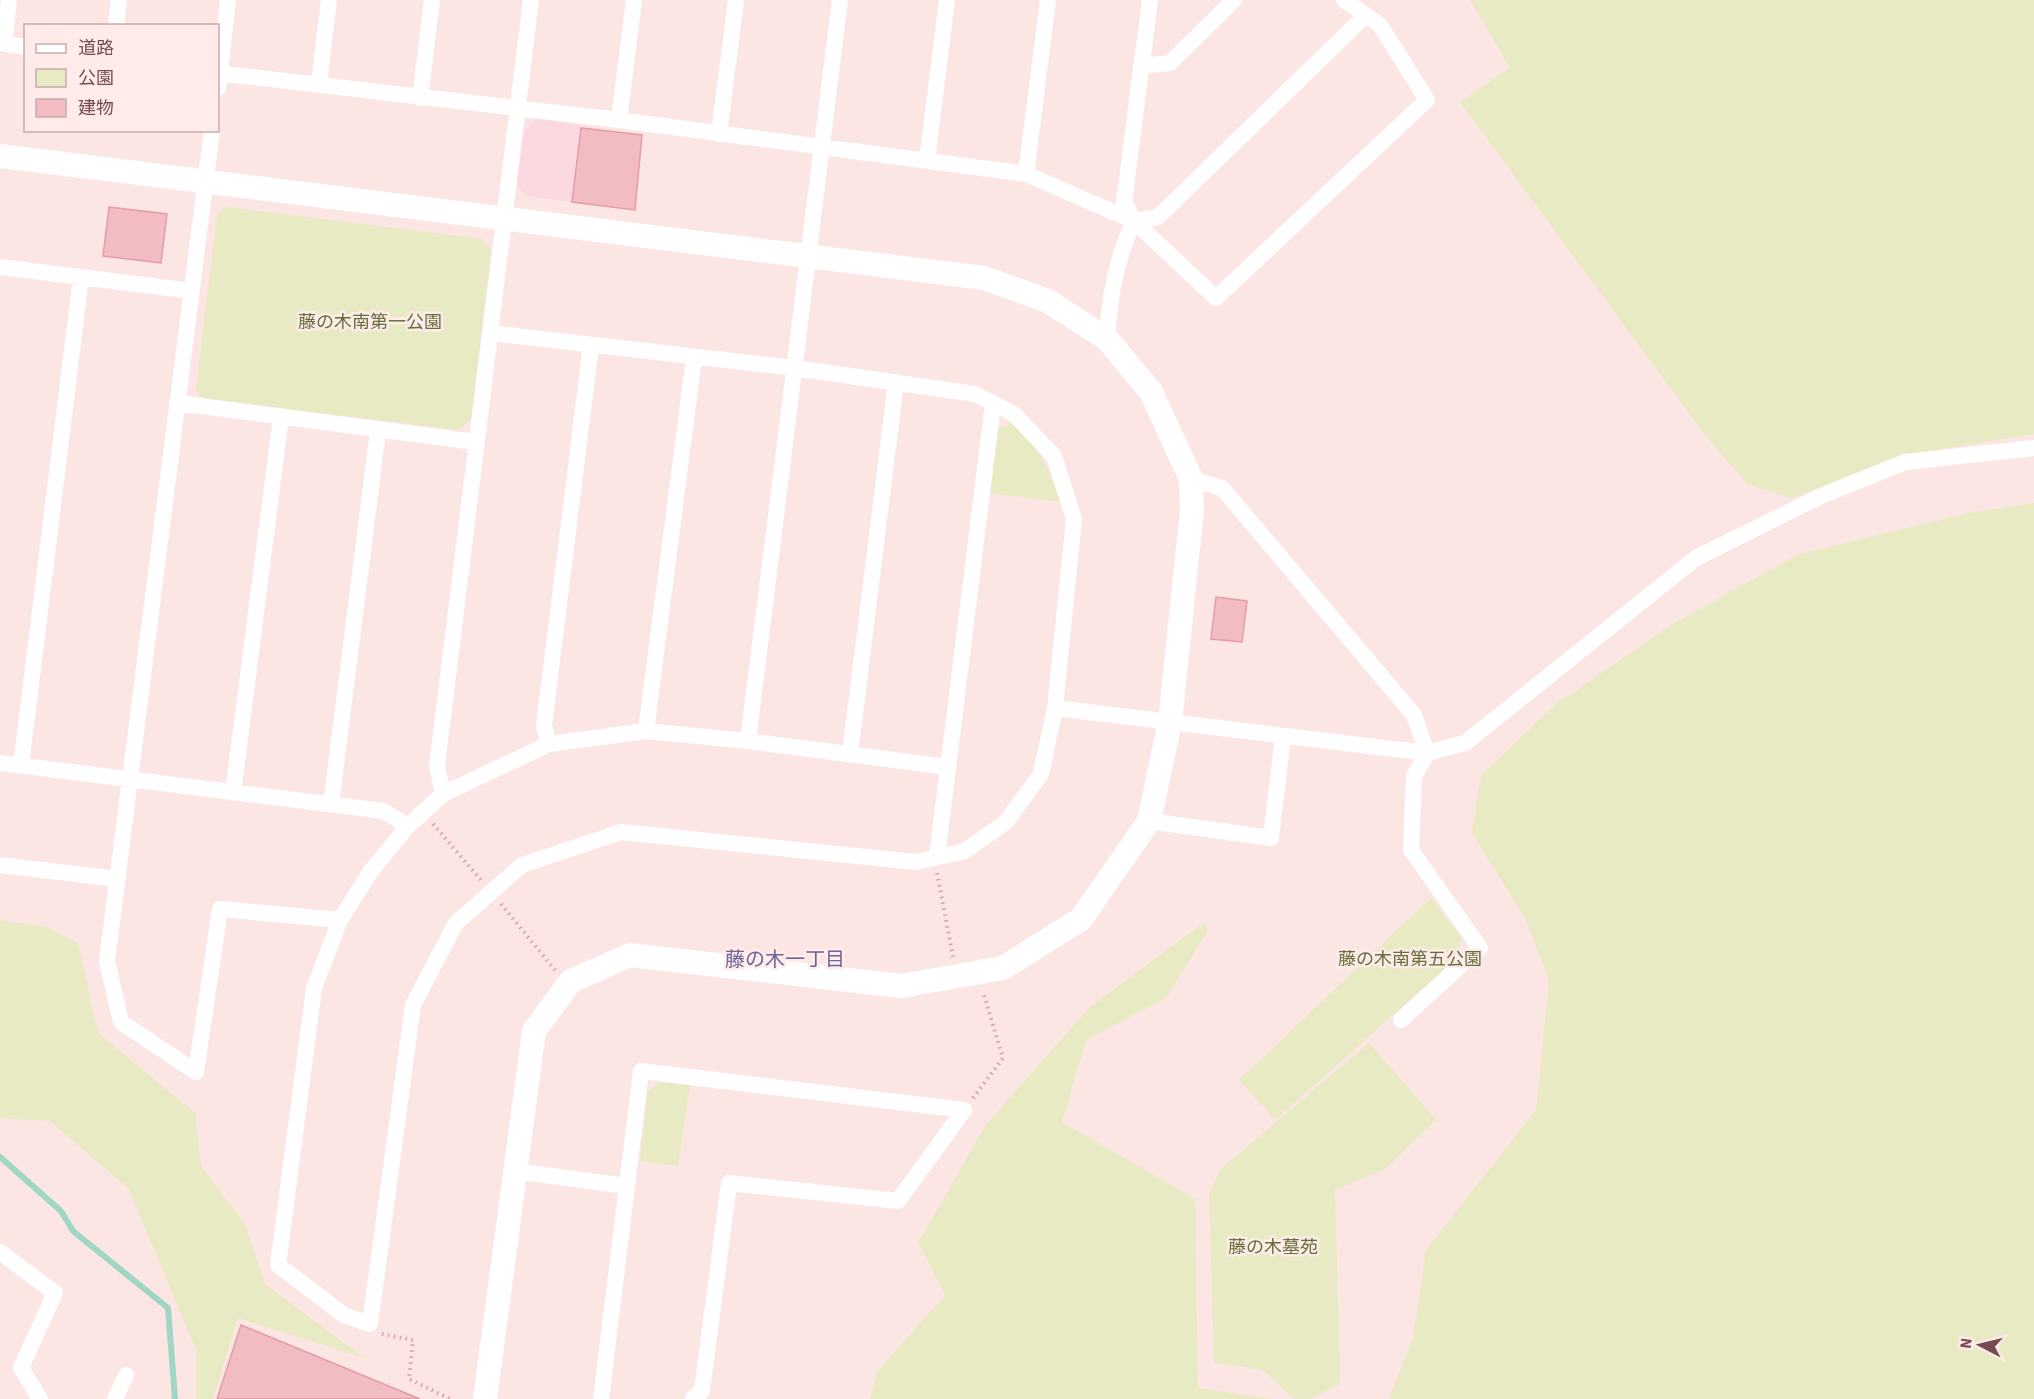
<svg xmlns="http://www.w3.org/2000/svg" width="2034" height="1399" font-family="'Source Sans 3','Noto Sans JP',sans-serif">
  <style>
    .commercial { fill: #fcd8e0 }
    .green { fill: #e7eac2 }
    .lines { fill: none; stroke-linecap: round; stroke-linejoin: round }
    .stream { stroke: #9fd7c2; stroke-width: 6 }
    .building { fill: #f2bcc3; stroke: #e49ca7; stroke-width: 1.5 }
    .path { stroke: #d69fa7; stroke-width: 4; stroke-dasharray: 1.5 4.5; stroke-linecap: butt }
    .street { stroke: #fff; stroke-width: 16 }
    .secondary { stroke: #fff; stroke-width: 24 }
    .labels { text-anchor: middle; stroke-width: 5; stroke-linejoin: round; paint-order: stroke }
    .park-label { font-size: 18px; fill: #676f3c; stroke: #ffecea }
    .neighbourhood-label { font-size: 20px; fill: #6b6598; stroke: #ffecea }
  </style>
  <rect width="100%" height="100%" fill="#fce6e4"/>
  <path class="commercial" d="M537,119L642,135L635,210L526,196L517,184L524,130Z"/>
  <path class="green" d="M1470,0H2034V434L1918,453L1791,498L1747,484L1702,431L1460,102L1510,68Z
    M225,207L482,239L491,250L471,419L458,430L202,398L196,389L217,214Z
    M1011,423C1040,448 1048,468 1061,502L990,493L998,429Z
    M2034,503V1399H1389L1413,1338L1426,1250L1536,1110L1549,980L1526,920L1472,833L1481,775L1555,705L1671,625L1797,555L1969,513Z
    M1431,898L1461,937L1459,956L1275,1120L1239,1080Z
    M0,920L46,927L78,943L98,1033L195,1113L201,1166L245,1224L265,1284L364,1358L238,1318L213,1399H196V1350L129,1189L50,1121L0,1118Z
    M1205,922L1207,932L1166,998L1086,1040L1062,1122L1195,1199L1198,1388L1272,1399H870L877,1372L945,1295L918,1243L985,1126L1090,1007Z
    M1369,1043L1436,1120L1385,1169L1335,1190L1340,1384L1310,1399H1295L1263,1370L1214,1363L1209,1192L1221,1169Z
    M660,1082L690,1085L678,1166L640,1161L648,1091Z"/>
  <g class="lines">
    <path class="stream" d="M0,1157L61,1211L73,1231L168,1308L175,1399"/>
  </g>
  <path class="building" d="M581,128L642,135L635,210L572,202Z
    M109,207L167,214L161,263L103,256Z
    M1216,597L1247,601L1242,642L1211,639Z
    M241,1325L420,1399H217Z"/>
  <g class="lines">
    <path class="path" d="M433,824L481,880
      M937,873L953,957
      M501,904L555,970
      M973,1098L1003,1058L983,992
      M382,1334L413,1340L409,1379L450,1399"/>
    <path class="street" d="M116,26L119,0
      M0,43L26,47
      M4,43L9,0
      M1141,66L1170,63L1234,0
      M218,73L619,120L1026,174L1134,221L1216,298L1427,100L1380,25L1344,0
      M319,84L329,0
      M218,88L228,0
      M420,98L432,0
      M619,120L634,0
      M212,130L107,961L121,1022L196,1072L220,909L340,920
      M719,134L736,0
      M927,161L947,0
      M1026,174L1048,0
      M1134,221L1158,217L1366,15
      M0,267L192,291
      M491,333L795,368L975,394L1014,414L1054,456L1074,519L1055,708L1041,774L1006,822L965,851L916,862L621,832L522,865L456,923L413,1005L370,1324L344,1315L278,1265L314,988L340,920L371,871L408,826L443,794L549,744L646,731L748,741L947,767
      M1107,339C1109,299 1116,258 1134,221L1124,202L1150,0
      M177,403L476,442
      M1191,479L1222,488L1414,715L1427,753L1414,776L1411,850L1480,948L1401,1020
      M1055,708L1427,753L1465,743L1696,558L1821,496L1905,462L2034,448
      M646,731L694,358
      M748,741L840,0
      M549,744L544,726L591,345
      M850,754L896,382
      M0,763L384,811L408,826
      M21,766L81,277
      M233,793L281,417
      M443,794L437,766L531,0
      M331,805L378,431
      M1149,821L1271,838L1283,736
      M937,857L993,404
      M0,865L117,879
      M515,1171L626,1186
      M0,1252L55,1293L21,1368L40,1399
      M115,1399L126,1375
      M601,1399L641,1071L964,1110L898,1201L729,1183L702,1391L693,1399"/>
    <path class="secondary" d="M0,156L984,278L1048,301L1107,339L1151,392L1191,479L1192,510L1170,722L1149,821L1081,919L1003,968L901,986L630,955L571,981L534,1031L485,1399"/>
  </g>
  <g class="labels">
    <g class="park-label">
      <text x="370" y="328">藤の木南第一公園</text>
      <text x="1410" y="965">藤の木南第五公園</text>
      <text x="1273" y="1253">藤の木墓苑</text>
    </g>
    <g class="neighbourhood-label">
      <text x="785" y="966">藤の木一丁目</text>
    </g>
  </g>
  <rect x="24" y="24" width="195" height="108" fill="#ffecea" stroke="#c8abad" stroke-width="1.5"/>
  <rect x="36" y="44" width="30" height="9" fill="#ffffff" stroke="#c8abad" stroke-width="1.5"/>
  <text x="78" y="54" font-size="18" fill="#754a51">道路</text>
  <rect x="36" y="69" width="30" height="18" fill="#e7eac2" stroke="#c8abad" stroke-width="1.5"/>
  <text x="78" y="84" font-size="18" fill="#754a51">公園</text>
  <rect x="36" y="99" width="30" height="18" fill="#f2bcc3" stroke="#c8abad" stroke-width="1.5"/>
  <text x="78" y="114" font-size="18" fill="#754a51">建物</text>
  <g transform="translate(1980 1345) rotate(277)" stroke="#ffecea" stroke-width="4.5" paint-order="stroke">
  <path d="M0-4.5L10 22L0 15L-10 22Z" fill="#754a51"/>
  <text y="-9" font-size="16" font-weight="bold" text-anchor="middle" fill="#754a51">N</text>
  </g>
</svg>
